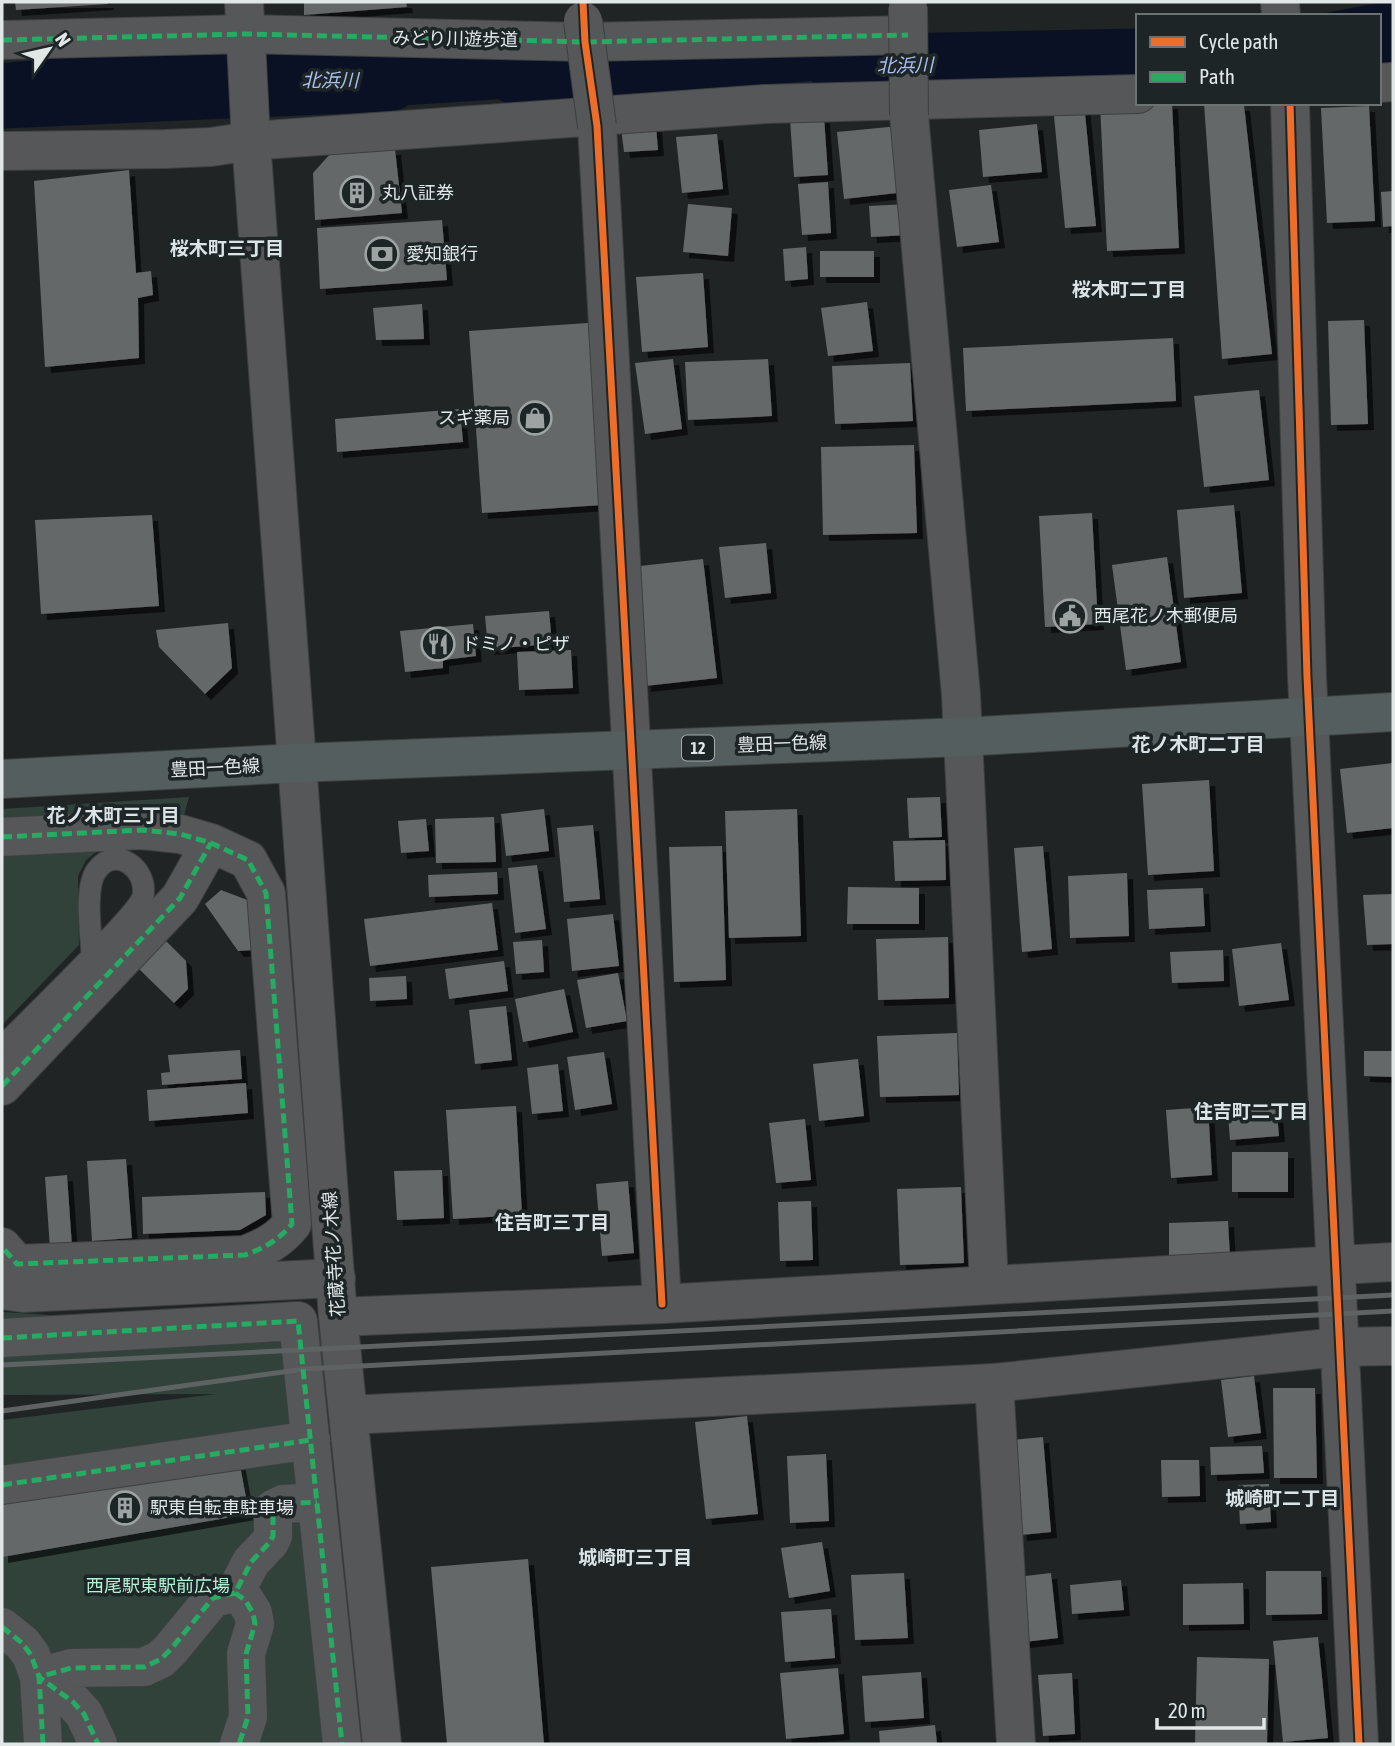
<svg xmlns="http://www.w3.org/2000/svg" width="1395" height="1746" font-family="'Asap Condensed','Noto Sans JP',sans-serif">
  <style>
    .green { fill: #30423a }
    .water { fill: #0a1125 }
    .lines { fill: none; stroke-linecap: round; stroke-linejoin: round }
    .river { stroke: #0a1125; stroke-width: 65 }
    .building { fill: #656869; filter: url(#shadow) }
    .lane-casing { stroke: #3d4041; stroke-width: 23 }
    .street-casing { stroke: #3d4041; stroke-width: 40 }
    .secondary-casing { stroke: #3d4041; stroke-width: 40 }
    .primary-casing { stroke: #3d4041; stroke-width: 40 }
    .lane { stroke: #555758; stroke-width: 21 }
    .street { stroke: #555758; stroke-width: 38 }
    .secondary { stroke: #555758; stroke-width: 38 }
    .primary { stroke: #545e5e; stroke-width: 38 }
    .rail { stroke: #5f6263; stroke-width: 5 }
    .street-bridge-casing { stroke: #3d4041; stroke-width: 40; stroke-linecap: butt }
    .street-bridge { stroke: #555758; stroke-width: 38 }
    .quiet { stroke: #26ab63; stroke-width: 5; stroke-dasharray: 10 5; stroke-linecap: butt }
    .cycleway-casing { stroke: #1e2527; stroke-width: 11 }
    .cycleway { stroke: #ee6e29; stroke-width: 7 }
    .labels { text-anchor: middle; stroke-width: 7; stroke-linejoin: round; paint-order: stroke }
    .shield { fill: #1e2527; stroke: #a6acad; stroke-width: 2 }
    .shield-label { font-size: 16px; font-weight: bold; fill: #e1e6e7 }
    .street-label { font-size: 18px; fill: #e1e6e7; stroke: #1e2527 }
    .poi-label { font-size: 18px; fill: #e1e6e7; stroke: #1e2527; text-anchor: start }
    .park-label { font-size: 18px; fill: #b2f1d4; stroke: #1e2527 }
    .water-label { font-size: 19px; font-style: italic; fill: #abc0f2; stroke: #1e2527 }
    .neighbourhood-label { font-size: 19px; font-weight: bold; fill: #dae3e6; stroke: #1e2527 }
  </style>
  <defs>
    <filter id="shadow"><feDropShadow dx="6" dy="6" stdDeviation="0" flood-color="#0009"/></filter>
  </defs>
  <rect width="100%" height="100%" fill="#202425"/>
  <path class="green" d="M189,797L182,823L2,833V809Z
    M104,846L86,860L78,876L79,945L2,1025V852Z
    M2,1312L328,1332L333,1393H294L330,1744H2V1420L216,1394L2,1395Z"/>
  <path class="water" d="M1383,2H1393V62L1379,63V16H1310Z
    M1138,32V76L953,83L951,39Z
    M901,47V74L623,96L619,61Z
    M176,49L192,109L2,124V63Z
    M298,50L573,61L579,94L304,112Z"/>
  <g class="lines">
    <path class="river" d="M841,67L1138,61
      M519,74L710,69
      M2,96L389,79"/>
  </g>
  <path class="building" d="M15,2H108V4L16,10Z
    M304,2H406L407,7L304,15Z
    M1084,103L1096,226L1065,228L1053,106Z
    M1172,103L1179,248L1107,251L1100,104Z
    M1204,103L1244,105L1272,354L1222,359Z
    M1369,106L1375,221L1327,223L1321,108Z
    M824,117L828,175L794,177L790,119Z
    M1037,124L1042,172L983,177L979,130Z
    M656,126L658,150L624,152L621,128Z
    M899,126L906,192L844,199L837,132Z
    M717,134L723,189L682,193L676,137Z
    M395,149L402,213L315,220L313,173L331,153Z
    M129,170L136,273L151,271L153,295L138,298L139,358L45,367L34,181Z
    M828,182L831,233L802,235L798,184Z
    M991,185L999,242L957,247L949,190Z
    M1393,191V226L1383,227L1381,192Z
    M688,204L732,208L728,256L683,252Z
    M907,204L909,235L871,237L869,206Z
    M442,220L447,280L320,289L317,228Z
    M806,247L808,279L785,281L783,249Z
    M820,251H874V277H820Z
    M703,273L708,347L642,352L636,277Z
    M867,302L873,351L828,356L821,308Z
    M422,304L424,339L376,340L373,308Z
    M1364,320L1368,424L1331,425L1328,321Z
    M588,323L602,505L482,513L469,331Z
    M1173,338L1176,401L966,411L963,348Z
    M673,359L682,429L645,434L635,363Z
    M768,359L772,416L688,420L685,362Z
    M910,363L913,421L835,424L832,366Z
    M1259,390L1269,480L1204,487L1194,396Z
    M460,409L463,442L337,452L335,419Z
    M914,445L917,533L823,535L821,447Z
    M1234,505L1242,593L1184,598L1177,510Z
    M1092,513L1098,624L1045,627L1039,516Z
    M152,515L159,606L41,614L35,520Z
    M766,543L771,593L725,598L719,547Z
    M1167,557L1181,662L1126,670L1112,565Z
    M703,559L717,678L645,686L631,567Z
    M549,611L552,644L488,649L485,616Z
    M228,623L232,668L205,694L159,647L156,630Z
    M473,624L476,656L443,660V668L405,672L400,631Z
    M571,650L573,688L519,690L517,652Z
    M1393,763V828L1347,833L1340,769Z
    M1209,780L1214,871L1148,875L1142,784Z
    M940,797L942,837L909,838L907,798Z
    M544,809L549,851L506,856L501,814Z
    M797,809L801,936L729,938L725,811Z
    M494,817L496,862L436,863L435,819Z
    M426,819L429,851L401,853L398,821Z
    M593,825L600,899L564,902L557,828Z
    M945,840L946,880L895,881L893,841Z
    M722,846L726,980L674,982L669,847Z
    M1043,846L1052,949L1022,952L1014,848Z
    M537,865L546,929L515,933L508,868Z
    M497,872L498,894L429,897L428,875Z
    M1127,873L1129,936L1070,938L1068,876Z
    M848,887L919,888V924H847Z
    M1203,888L1205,926L1149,929L1147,890Z
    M221,890L250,901L253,950L238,951L205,904Z
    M1393,894V944L1367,945L1363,895Z
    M492,903L498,950L370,966L364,919Z
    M613,914L619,966L572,971L567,919Z
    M948,937L949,998L878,1000L876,939Z
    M542,940L544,972L516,974L513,942Z
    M166,941L186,961L188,989L174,1003L139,969Z
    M1281,943L1289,1000L1239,1006L1232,949Z
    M1223,950L1224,981L1172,983L1170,952Z
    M504,961L508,991L449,999L445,969Z
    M618,973L627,1021L586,1028L577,980Z
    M406,976L407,999L370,1001L369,978Z
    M564,989L573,1032L523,1042L515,999Z
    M506,1006L512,1060L475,1064L469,1010Z
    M957,1033L959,1095L880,1097L877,1036Z
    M240,1050L242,1079L162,1085L161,1073L170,1072L168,1055Z
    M1364,1051H1393V1077L1364,1076Z
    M604,1052L612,1104L575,1110L567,1057Z
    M858,1059L864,1116L819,1121L813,1064Z
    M558,1064L563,1111L532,1114L527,1068Z
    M246,1083L248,1113L149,1121L147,1090Z
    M1276,1102L1279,1136L1230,1140L1227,1103Z
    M516,1106L522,1215L453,1219L446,1110Z
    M1208,1107L1212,1175L1171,1178L1166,1110Z
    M805,1119L811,1180L776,1183L769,1123Z
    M1232,1152H1288V1192H1232Z
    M126,1159L132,1238L92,1241L87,1161Z
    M442,1170L444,1218L397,1220L394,1171Z
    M67,1175L72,1247L50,1249L45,1177Z
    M628,1181L634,1253L602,1256L596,1184Z
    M961,1187L964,1263L900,1265L897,1189Z
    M265,1192L266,1215L240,1230L143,1234L142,1197Z
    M811,1201L813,1260L780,1261L778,1202Z
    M1228,1221L1230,1257L1169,1259V1223Z
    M1254,1376L1261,1433L1228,1437L1221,1380Z
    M1273,1388H1315L1317,1478H1274Z
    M747,1416L758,1514L706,1519L695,1422Z
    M1043,1437L1051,1532L1021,1535L1012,1440Z
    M1262,1446L1264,1473L1211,1475L1210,1447Z
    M826,1454L829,1521L790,1523L787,1456Z
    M239,1460L249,1514L2,1557V1502Z
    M1161,1460H1199L1200,1496L1162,1497Z
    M1269,1484L1271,1522L1240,1524L1238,1485Z
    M822,1542L830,1591L789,1598L781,1548Z
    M528,1559L544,1744H447L431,1567Z
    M1266,1571H1321L1322,1614L1266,1615Z
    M904,1573L908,1638L855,1640L851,1575Z
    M1051,1573L1058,1638L1024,1642L1017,1577Z
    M1121,1580L1124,1610L1072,1614L1070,1585Z
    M1243,1583L1244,1624L1183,1625V1584Z
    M831,1609L835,1658L785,1662L781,1612Z
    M1318,1637L1328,1738L1283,1742L1273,1641Z
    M1197,1657L1269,1659L1267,1744H1195Z
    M838,1668L844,1734L786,1739L780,1673Z
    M921,1672L924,1718L865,1722L862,1676Z
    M1072,1673L1075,1734L1043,1736L1038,1675Z
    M935,1725L937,1744H880L879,1731Z"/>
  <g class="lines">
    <defs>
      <path id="lane" d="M2,1047C23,1026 139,913 143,896C148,868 115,845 97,870C84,886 91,933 92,954"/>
      <path id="street" d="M2,40L247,34L585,42L908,35
        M1379,83L1393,82
        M909,115L961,695L989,1284
        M597,126L662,1304
        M2,151L165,149L211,147L251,141L766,104L1138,94
        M2,837L142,830L180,834L211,843L248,860L266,893L292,1224C279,1240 264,1248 245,1255L17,1264L2,1247
        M2,1086L180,898L211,843
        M2,1287L8,1291L23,1293L336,1278
        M2,1338L298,1321L342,1744
        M994,1383L1016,1744
        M2,1485L311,1440
        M235,1593L245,1600L253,1613L255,1624L246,1654L248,1717L239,1744
        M2,1627L22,1643L31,1655L39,1677L73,1702L84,1714L98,1744
        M43,1744L39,1677L71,1668L144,1667L161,1659L171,1649L213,1598L235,1593L251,1562L270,1542L273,1536V1509L283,1504L317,1502"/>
      <path id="secondary" d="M244,2L251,141L338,1317L382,1744
        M1280,2L1281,16
        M1290,103L1307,677L1359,1744
        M338,1317L662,1304L1393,1262
        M348,1415L994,1383L1339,1347L1393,1346"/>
      <path id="primary" d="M2,779L296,763L963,737L1393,712"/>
    </defs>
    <use href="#lane" class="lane-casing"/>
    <use href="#street" class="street-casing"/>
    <use href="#secondary" class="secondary-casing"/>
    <use href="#primary" class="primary-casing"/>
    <use href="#lane" class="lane"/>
    <use href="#street" class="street"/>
    <use href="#secondary" class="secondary"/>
    <use href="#primary" class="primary"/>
    <path class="rail" d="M2,1365L1393,1295
      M2,1411L305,1369L1393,1311"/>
    <defs>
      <path id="street-bridge" d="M908,7L909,115
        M583,21L597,126"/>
    </defs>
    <use href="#street-bridge" class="street-bridge-casing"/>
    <use href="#street-bridge" class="street-bridge"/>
    <path class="quiet" d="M2,40L247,34L585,42L908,35
      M2,837L142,830L180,834L211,843L248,860L266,893L292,1224C279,1240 264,1248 245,1255L17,1264L2,1247
      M2,1086L180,898L211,843
      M2,1338L298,1321L342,1744
      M2,1485L311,1440
      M235,1593L245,1600L253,1613L255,1624L246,1654L248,1717L239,1744
      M2,1627L22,1643L31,1655L39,1677L73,1702L84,1714L98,1744
      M43,1744L39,1677L71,1668L144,1667L161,1659L171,1649L213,1598L235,1593L251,1562L270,1542L273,1536V1509L283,1504L317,1502"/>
    <defs>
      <path id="cycleway" d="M583,2L585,42L597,126L662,1304
        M1290,103L1307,677L1359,1744"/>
    </defs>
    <use href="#cycleway" class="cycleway-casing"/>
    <use href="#cycleway" class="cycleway"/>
  </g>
  <defs>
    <symbol id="building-ring" viewBox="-11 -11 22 22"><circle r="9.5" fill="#1e2527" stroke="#9da2a3" stroke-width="1.5"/><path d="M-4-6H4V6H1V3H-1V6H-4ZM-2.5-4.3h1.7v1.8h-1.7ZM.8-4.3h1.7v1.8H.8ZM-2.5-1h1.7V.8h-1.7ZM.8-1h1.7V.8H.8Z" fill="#9da2a3"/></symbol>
    <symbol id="bank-ring" viewBox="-11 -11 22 22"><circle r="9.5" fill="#1e2527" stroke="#9da2a3" stroke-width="1.5"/><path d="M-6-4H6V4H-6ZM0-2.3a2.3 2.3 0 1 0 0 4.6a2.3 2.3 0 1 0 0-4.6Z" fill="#9da2a3"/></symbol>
    <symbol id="shop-ring" viewBox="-11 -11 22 22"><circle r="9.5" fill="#1e2527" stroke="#9da2a3" stroke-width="1.5"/><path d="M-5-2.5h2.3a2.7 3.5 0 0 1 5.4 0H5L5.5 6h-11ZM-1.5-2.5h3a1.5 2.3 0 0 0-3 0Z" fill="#9da2a3"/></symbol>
    <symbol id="civic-ring" viewBox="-11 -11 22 22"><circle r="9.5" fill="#1e2527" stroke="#9da2a3" stroke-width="1.5"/><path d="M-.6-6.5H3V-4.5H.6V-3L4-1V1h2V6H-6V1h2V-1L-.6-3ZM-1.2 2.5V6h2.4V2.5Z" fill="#9da2a3"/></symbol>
    <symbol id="restaurant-ring" viewBox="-11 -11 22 22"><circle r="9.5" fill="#1e2527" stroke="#9da2a3" stroke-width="1.5"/><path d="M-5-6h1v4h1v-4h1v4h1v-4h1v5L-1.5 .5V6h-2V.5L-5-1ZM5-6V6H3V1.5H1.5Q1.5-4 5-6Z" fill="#9da2a3"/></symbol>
  </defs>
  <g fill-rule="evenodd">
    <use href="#building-ring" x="338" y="174" width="38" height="38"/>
    <use href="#bank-ring" x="363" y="235" width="38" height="38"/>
    <use href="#shop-ring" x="516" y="399" width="38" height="38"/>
    <use href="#civic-ring" x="1051" y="597" width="38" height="38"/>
    <use href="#restaurant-ring" x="419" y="625" width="38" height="38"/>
    <use href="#building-ring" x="106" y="1489" width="38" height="38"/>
  </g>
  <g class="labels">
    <rect class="shield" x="682" y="735.5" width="32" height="25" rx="5"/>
    <g class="shield-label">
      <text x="698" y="754">12</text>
    </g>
    <g class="street-label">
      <text transform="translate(455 39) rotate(1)" y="6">みどり川遊歩道</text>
      <text transform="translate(782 744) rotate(-2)" y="6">豊田一色線</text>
      <text transform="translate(215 768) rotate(-3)" y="6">豊田一色線</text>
      <text transform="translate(334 1254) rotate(-94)" y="6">花蔵寺花ノ木線</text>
    </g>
    <g class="poi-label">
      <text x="382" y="199">丸八証券</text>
      <text x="406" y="260">愛知銀行</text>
      <text x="510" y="424" text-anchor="end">スギ薬局</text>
      <text x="1094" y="622">西尾花ノ木郵便局</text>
      <text x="462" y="650">ドミノ・ピザ</text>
      <text x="150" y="1514">駅東自転車駐車場</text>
    </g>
    <g class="park-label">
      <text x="158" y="1592">西尾駅東駅前広場</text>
    </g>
    <g class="water-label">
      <text transform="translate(905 65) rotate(-1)" y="7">北浜川</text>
      <text x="330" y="87">北浜川</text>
    </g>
    <g class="neighbourhood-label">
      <text x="227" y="255">桜木町三丁目</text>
      <text x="1129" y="296">桜木町二丁目</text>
      <text x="1198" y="751">花ノ木町二丁目</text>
      <text x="113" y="822">花ノ木町三丁目</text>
      <text x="1251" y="1118">住吉町二丁目</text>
      <text x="552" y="1229">住吉町三丁目</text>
      <text x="1282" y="1505">城崎町二丁目</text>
      <text x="635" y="1564">城崎町三丁目</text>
    </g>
  </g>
  <rect width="1395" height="1746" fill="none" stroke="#e1e6e7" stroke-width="7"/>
  <rect x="1136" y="14" width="245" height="91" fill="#1e2527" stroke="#6c7274" stroke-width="2"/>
  <rect x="1150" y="37" width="35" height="10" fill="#ee6e29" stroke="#6c7274" stroke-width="2"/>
  <text x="1199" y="49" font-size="21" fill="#e1e6e7">Cycle path</text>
  <rect x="1150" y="72" width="35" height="10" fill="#26ab63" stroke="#6c7274" stroke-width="2"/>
  <text x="1199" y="84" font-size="21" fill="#e1e6e7">Path</text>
  <g transform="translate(49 49) rotate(56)" stroke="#1e2527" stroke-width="5" paint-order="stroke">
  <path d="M0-5L12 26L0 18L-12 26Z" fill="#e1e6e7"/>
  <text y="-10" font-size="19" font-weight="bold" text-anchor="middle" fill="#e1e6e7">N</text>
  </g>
  <path d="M1157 1718v10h107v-10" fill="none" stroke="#e1e6e7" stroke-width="3.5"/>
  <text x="1168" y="1718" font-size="21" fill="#e1e6e7" stroke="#1e2527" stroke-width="5" paint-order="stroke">20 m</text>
</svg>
